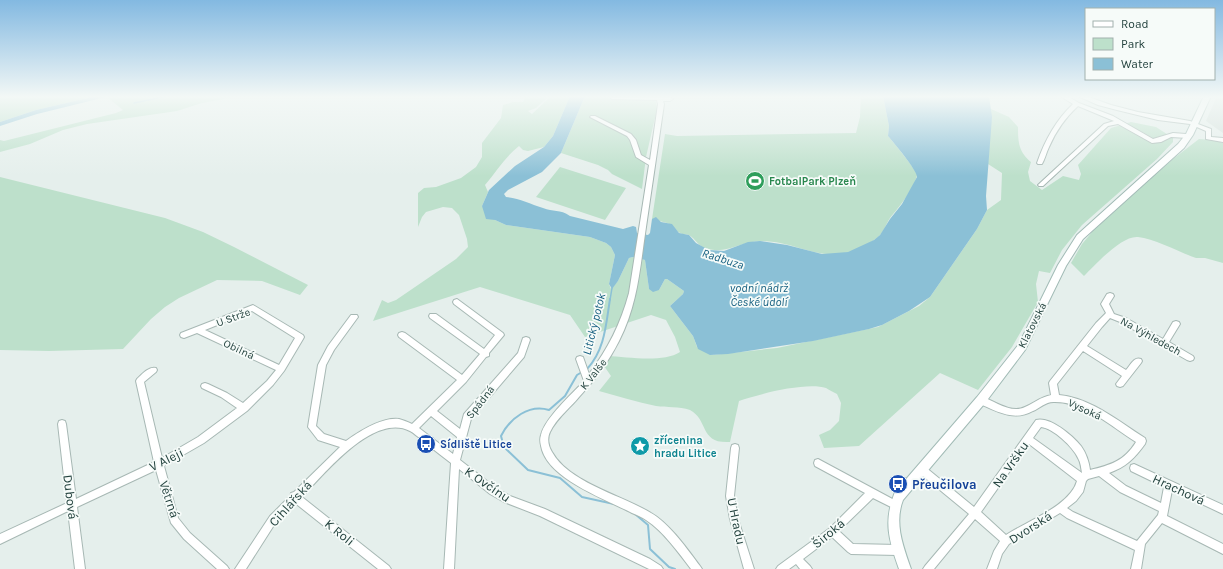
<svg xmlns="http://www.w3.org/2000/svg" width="1223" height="569" font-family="Karla,sans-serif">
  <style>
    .built { fill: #d3dfdb }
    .green { fill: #bde0cb }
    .water { fill: #8bc0d6 }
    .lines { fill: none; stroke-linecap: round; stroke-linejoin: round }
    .stream-far1 { stroke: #8bc0d6; stroke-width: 1.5 }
    .stream { stroke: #8bc0d6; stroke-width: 2 }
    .minor-casing { stroke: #a7b8b4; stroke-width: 2 }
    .secondary-casing { stroke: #a2bbb6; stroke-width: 2 }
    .minor { fill: #fff; fill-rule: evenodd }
    .secondary { fill: #fff; fill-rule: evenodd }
    .labels { text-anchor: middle; stroke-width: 3.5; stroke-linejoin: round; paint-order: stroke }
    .leisure-label { font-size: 11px; font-weight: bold; fill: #27864d; stroke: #f6fbf9; text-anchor: start }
    .street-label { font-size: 11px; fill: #23423e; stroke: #f6fbf9 }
    .culture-label { font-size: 11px; font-weight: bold; fill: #0d838f; stroke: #f6fbf9; text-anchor: start }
    .transit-label { font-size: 11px; font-weight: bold; fill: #164399; stroke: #f6fbf9; text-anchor: start }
    .water-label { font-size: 12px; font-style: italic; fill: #196282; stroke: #f6fbf9 }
    .near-street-label { font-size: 13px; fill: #23423e; stroke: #f6fbf9 }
    .near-transit-label { font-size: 13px; font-weight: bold; fill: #164399; stroke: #f6fbf9; text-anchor: start }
  </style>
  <rect width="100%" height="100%" fill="#e5efec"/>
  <path class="built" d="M1217,96H1223V133L1206,121Z"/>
  <path class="green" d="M0,96H96L36,110L0,122Z
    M110,96H239L202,103L177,111L87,124L63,130L30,144L0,152V140L4,141L116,113L123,110L107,97Z
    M526,96H549L536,108L528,111L532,114L551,96H570L553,136L544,147L528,151L523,150L519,146C505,157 496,172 485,185L488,192L482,206L495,220L506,225L590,237L606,243L611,247L615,255L609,284L611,289L618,281L629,258L633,257L645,260L649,289L659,290L665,279H667L684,291L683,294L670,306L693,336L697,347L712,355L777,348L878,327L919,306L930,297L977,229L987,210L1001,200L1002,173L988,164L991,109L1009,117L1018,127C1018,143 1019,152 1031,162L1028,172L1030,181L1042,190L1063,176L1079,180L1081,174L1078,165L1111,128L1131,122L1156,127L1173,138V142L1157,159L1082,225L1062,250L1050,273L1039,271L1036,284L1038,302L1012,347L978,390L940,373L859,446L824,448L819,435L830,430L839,421L841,403L837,394C833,392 829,390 826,388C806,382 759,394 739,401L730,442C699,444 709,420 690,410C679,406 667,408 656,406C637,402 618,396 599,391L611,376L602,363L607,356C628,357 663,363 680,352L675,337L666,320L651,315L585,337L570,315L480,287L373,321L382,300L388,303L396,300L456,259L468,247L467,239L459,215L452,208L443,207L426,212L422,217L418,227V193L424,188L436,187L461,178L476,167L482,157V143L501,118L503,105L513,102H523Z
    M585,96H655L657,109L646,157L642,189L612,174L608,170L598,165L561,153Z
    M861,96H883L889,126L888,136C893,142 915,168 917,175C914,189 899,207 890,218C886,224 884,231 879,236C875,240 869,243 864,246C823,267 800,241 761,241C742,241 727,254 708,249C698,247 696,239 689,235C686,234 683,235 680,233C676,231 675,227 671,225C669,223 656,220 652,219L665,134L677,136L856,133L860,117Z
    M1199,139L1213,140L1223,143V263L1205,258H1196C1179,252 1155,239 1138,237C1122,235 1095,265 1084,276L1071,263L1082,244L1093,231L1173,159Z
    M560,167L626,188L605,220L536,197Z
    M0,177L165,218L203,232L234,247L308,285L300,295L262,281L217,280L179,298L165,307L151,319L123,349L49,351L0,350Z"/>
  <path class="water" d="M96,96H110L37,114L0,126V122L36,110Z
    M570,96H585L561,153L542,172L508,190L504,194L506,197C519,198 530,204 543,208C553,212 560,209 570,216L623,229L633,226L636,227L637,233L648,235L650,233L652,219L656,217L661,222L672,224L679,233L689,235L696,243L709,250L724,251L748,242L760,241L787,245L822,254L848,252L874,240L880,235L890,219L902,204L917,177C917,170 894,143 888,136L889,126L883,96H989L992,117L986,196L987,210L977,229L930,297L909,311L882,325L869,329L813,341L728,354L710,355L698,349L693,336L670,306L683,294L684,291L667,279H665L659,290L653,292L649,289L645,260L633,257L629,258L618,281L612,289L609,284L615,255L611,247L606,243L590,237L506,225L495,220L486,219L482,206L489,190L515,166L544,147L553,136Z"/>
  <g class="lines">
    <path class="stream-far1" d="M134,103L167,96
      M610,300L612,288"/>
    <path class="stream" d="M587,369C605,350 606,324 610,299
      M582,372L577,375L565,396L549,410C529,404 510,418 501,436L504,447L528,470L560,478L582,497L614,504
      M635,514L648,525L650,549L669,567L675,569"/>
    <defs>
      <path id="minor" d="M614,96L657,97L656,96H662V97H670L673,99L670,101H663L664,104C658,145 652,186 646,227C640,267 638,304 619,341C609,361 595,380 579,397C570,408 556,419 550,432C547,438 548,446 552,452C569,483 622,495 651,513C669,523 688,550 700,566L702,569H691C678,552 664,532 646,520C642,517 637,515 632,513C607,500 551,480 542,450C541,445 539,441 541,435C545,418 571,395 584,381L576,359L577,357L580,356L583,357L589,374C608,349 621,323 629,293L649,165L636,157L630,140L627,136L590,117L591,116H595L631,134L636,140L641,155L650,160L658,104L657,100L612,99L611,98Z
        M1060,96H1067L1079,103L1113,116L1153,139L1173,133L1186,134L1191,136L1188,138L1171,137L1161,142L1152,143L1118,124L1108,126L1043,186H1039L1038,185L1039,184L1104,124L1114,121L1078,106C1065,118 1056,131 1049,147C1046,153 1045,159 1042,164H1038L1037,163C1045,140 1056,120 1073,104Z
        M1078,96H1086L1111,105L1138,112L1190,121L1211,129V137L1223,138V142L1206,139V131L1190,124L1158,120L1117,110L1098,105Z
        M1110,293L1113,294L1114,296L1109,304L1114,314L1126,318L1163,339L1173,322L1176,321L1179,322L1180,324L1169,342L1193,356L1194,358L1193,360L1190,361L1187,360L1120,322L1110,318L1102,327L1087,346L1126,370C1130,366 1134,356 1141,359L1142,361L1141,363L1123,386L1120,387L1117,386L1116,384L1122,376L1083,351L1057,384L1059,395C1091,398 1118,421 1145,438L1146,441L1145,444C1135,458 1126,467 1109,473L1126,486L1161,503L1164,487L1131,471L1130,468L1131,465L1134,464L1223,505V514L1172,490L1167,516L1223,544V554L1162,523L1145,544L1141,569H1131L1135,550L1067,518L1060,513L1009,544L1002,554L997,569H987L994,551L1000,541L975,519L934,569H923L925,566L969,514L918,472L917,469L918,466L921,465L924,466L974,507L1036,420C1050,416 1073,436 1081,446C1086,453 1089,462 1090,470C1111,465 1124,461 1136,442C1112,427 1085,402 1055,402C1046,401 1040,408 1033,411C1014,422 996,411 978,403L977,400L978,397L981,396C994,401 1011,414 1025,407C1034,403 1041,397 1051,395L1049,383L1050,381L1096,323L1106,313L1101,304L1107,294ZM1041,427C1053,428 1073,447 1078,458C1081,463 1081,468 1082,473L1033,438ZM1029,444L1077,481C1070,506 1027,521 1006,535L981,512ZM1099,476L1120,492L1159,511L1158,515L1137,541L1073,512L1067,508L1076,501L1083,492L1086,481L1088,479Z
        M457,299L503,333L504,335L489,353V356L486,357L466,382L437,411L460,429L464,414L518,353L523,338L526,337L529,338L530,340L524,357L471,419L460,460L496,488L510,496L545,509L650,559L661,566L663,569H649L540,516L504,502L490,494L459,469L454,569H444L451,463C441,455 431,448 422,440C418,437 414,433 410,431C374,412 324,474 302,497L389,566L391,569H378L295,503L276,522L246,569H235L270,516L290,496L291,493L294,492L340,447L318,440L308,427L318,365L328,346L351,315H357L358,317L334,350L326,365L316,426L324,434L346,441C360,431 382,417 399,419C403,420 408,422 412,424L457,380L399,337L398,335L399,333L402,332L405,333L462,375L480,354L430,318L429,316L430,314H436L484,349L495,335L454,304L453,302L454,300ZM431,416L457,437L453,454L419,428Z
        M253,305L303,335L304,337L303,339L284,371L273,385L247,411L204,443L164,466L178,518L190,533L227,566L229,569H217L184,539L171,523L156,470L77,507L85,569H75L68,511L0,544V534L67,503L58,424L59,421L62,420L65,421L66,424L76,499L154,462L136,381L137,379C142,374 149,366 156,368L157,370L156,372L144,382L162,458L198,437L237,408L221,397L202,388L201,386L202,384L205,383L208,384L227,393L243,403L267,381L276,370L197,333L184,338L181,337L180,335L181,333ZM252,311L295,338L279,365L205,330Z
        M735,444L738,445L739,448L734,496L738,519L754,569H744L730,519L726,496L731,448L732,445Z
        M818,459L898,502L899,505L898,508L895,509L873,498L839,531L853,544L898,545L901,547L903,550L901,553L898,555L851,554L848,552L832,537L803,559L810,566L812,569H800L796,564L789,569H776L778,566L830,528L865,493L815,466L814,463L815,460Z"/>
      <path id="secondary" d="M1204,96H1211L1193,135L1184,148L1083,239L1066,266L1025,350L985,403L903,500C894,523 903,546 911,569H899C889,541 883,521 895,492L977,397L1019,344L1058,265L1077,235L1178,144L1186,134Z"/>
    </defs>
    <use href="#minor" class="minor-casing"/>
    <use href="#secondary" class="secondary-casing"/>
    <use href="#minor" class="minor"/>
    <use href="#secondary" class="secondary"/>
  </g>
  <linearGradient id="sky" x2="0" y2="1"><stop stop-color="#83b9e1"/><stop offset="0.55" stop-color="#f3f8f6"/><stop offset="1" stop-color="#f3f8f6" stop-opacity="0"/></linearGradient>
  <rect width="1223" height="176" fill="url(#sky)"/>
  <defs>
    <symbol id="stadium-disc" viewBox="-11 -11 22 22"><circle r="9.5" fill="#2e9e5b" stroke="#f6fbf9"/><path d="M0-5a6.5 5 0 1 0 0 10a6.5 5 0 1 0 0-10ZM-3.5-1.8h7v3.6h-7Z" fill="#fff"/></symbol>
    <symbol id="bus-disc" viewBox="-11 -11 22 22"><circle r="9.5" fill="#1a4fb4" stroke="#f6fbf9"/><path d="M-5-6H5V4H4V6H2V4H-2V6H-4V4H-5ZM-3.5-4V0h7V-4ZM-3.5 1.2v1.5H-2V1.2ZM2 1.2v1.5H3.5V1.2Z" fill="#fff"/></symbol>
    <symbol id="sight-disc" viewBox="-11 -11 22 22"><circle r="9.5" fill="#0f9aa8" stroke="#f6fbf9"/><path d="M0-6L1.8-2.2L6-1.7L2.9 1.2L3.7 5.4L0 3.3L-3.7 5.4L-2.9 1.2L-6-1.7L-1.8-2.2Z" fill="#fff"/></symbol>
  </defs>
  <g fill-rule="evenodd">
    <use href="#stadium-disc" x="744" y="170" width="22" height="22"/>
    <use href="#bus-disc" x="415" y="433" width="22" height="22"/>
    <use href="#sight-disc" x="629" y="435" width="22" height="22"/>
    <use href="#bus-disc" x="887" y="473" width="22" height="22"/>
  </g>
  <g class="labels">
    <g class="leisure-label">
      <text x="769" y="185">FotbalPark Plzeň</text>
    </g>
    <g class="street-label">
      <text transform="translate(233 317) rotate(-20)" y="4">U Strže</text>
      <text transform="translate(1032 325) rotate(-63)" y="4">Klatovská</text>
      <text transform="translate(1151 336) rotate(29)" y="4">Na Výhledech</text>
      <text transform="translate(239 349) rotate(25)" y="4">Obilná</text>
      <text transform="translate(593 374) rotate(-52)" y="4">K Valše</text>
      <text transform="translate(480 402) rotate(-52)" y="4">Spádná</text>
      <text transform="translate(1085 409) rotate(25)" y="4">Vysoká</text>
    </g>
    <g class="culture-label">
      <text x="654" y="444">zřícenina<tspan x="654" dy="13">hradu Litice</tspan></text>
    </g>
    <g class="transit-label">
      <text x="440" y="448">Sídliště Litice</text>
    </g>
    <g class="water-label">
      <text transform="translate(723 259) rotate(18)" y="4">Radbuza</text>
      <text x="759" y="292">vodní nádrž<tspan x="759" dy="14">České údolí</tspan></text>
      <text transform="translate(594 324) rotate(-76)" y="4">Litický potok</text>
    </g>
    <g class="near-street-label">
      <text transform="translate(166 459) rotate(-26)" y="5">V Aleji</text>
      <text transform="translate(1010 464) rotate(-55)" y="5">Na Vršku</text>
      <text transform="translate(488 484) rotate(34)" y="5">K Ovčínu</text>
      <text transform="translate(1179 489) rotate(25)" y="5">Hrachová</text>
      <text transform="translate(71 497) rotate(83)" y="5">Dubová</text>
      <text transform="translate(170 499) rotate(72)" y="5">Větrná</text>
      <text transform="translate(290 503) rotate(-48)" y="5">Cihlářská</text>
      <text transform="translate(737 521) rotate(78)" y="5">U Hradu</text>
      <text transform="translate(1030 527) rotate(-33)" y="5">Dvorská</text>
      <text transform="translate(340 532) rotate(39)" y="5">K Roli</text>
      <text transform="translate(828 533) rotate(-40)" y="5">Široká</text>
    </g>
    <g class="near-transit-label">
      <text x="912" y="489">Přeučilova</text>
    </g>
  </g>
  <rect x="1085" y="8" width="130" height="72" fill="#f6fbf9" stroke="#a2b1ae"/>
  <rect x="1093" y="21" width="20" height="6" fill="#ffffff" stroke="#a2b1ae"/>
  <text x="1121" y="28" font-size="12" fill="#23423e">Road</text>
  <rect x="1093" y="38" width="20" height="12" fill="#bde0cb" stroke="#a2b1ae"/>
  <text x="1121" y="48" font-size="12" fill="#23423e">Park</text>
  <rect x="1093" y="58" width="20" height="12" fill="#8bc0d6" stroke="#a2b1ae"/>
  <text x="1121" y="68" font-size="12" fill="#23423e">Water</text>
</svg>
